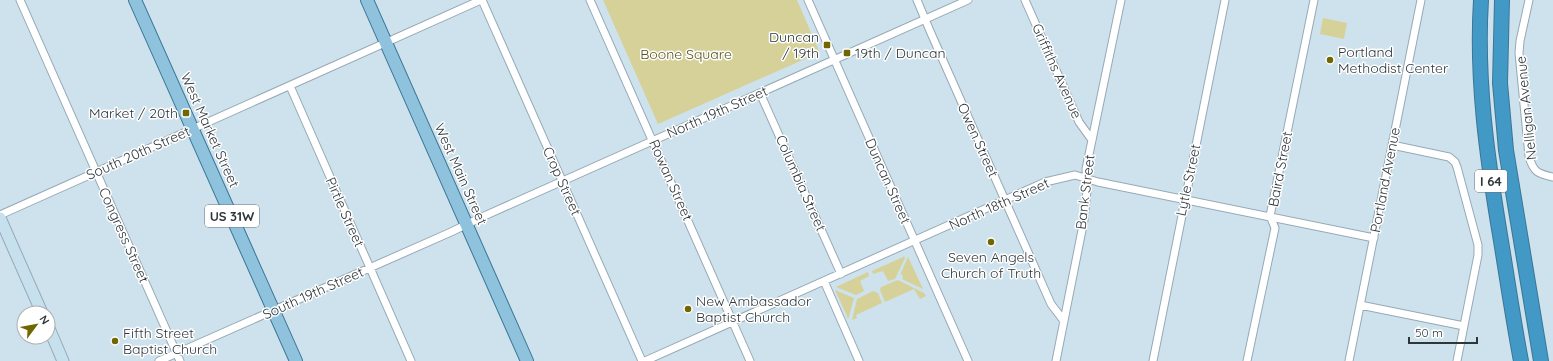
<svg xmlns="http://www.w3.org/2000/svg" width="1553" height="361" font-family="Quicksand,sans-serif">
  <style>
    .green { fill: #d5d198 }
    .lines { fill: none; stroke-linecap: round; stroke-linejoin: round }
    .street-casing { stroke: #96a9b5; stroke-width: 9 }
    .secondary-casing { stroke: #96a9b5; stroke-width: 13 }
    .primary-casing { stroke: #3c7695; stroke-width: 14 }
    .highway-casing { stroke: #3c7695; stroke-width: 16 }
    .street { stroke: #fff; stroke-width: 7 }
    .secondary { stroke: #c7e0ee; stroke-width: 11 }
    .primary { stroke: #8ec2dd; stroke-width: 12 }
    .highway { stroke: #4399c6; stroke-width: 14 }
    .poi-dot { fill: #706700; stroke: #fff; stroke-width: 1.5 }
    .labels { text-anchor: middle; stroke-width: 3; stroke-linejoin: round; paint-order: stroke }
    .shield { fill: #fff; stroke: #6d7275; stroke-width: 1 }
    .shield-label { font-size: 13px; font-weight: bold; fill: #2e363a }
    .poi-label { font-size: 14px; fill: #2e363a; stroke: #fff; text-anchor: start }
    .park-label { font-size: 14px; fill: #585317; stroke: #fff }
    .street-label { font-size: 14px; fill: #2e363a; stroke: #fff }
  </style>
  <rect width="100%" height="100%" fill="#cee2ee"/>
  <path class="green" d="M603,0H797L819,51L816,54L658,124Z
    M1323,18L1347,23L1344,39L1320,34Z
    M903,257L904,256L905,258L895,279L888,281L883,271L873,274L872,271Z
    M908,257L909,259L923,289L902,279L903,278L902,274L900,275Z
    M868,272L869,276L860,281L864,291L856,295L836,287Z
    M898,280L924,293L926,296L920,299L914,289L885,302L880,290L881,287Z
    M835,290L854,298L848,320L847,316Z
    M873,291L878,293L882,303L856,315L857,318L852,320L857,299Z"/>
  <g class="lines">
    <defs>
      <path id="street" d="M20,0L180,361
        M482,0L642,361
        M590,0L750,361
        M808,0L968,361
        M917,0L930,31L1051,304L1064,321
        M1025,0L1079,122L1092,140
        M1529,0L1520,41L1519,53L1529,156C1533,172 1538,174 1553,177
        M290,86L411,361
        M760,93L841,274
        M1392,145L1449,157L1455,162L1457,167L1478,245V255L1457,361
        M0,215L481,0
        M824,281L859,361
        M1360,305L1464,326
        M159,361L451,232L482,217L968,0
        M645,361L1045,182L1075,175L1098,182L1374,238
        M1056,361L1084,220L1087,190L1086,169L1121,0
        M1153,361L1225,0
        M1247,361L1275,228L1270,216L1314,0
        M1349,361L1421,0"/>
      <path id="secondary" d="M0,218L42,313
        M48,326L63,361"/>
      <path id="primary" d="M135,0L296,361
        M367,0L527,361"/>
      <path id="highway" d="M1481,0C1476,79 1487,157 1500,235C1507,277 1513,319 1521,361
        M1502,0L1500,83L1506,150L1541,361"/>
    </defs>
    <use href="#street" class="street-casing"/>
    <use href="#secondary" class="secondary-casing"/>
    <use href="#primary" class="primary-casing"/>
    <use href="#highway" class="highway-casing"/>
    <use href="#street" class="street"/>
    <use href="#secondary" class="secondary"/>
    <use href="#primary" class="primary"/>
    <use href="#highway" class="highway"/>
  </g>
  <g class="poi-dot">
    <rect x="823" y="41" width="8" height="8" rx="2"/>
    <rect x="843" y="49" width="8" height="8" rx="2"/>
    <circle cx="1330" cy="60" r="4"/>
    <rect x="182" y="109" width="8" height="8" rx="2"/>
    <circle cx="991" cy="242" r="4"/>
    <circle cx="688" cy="309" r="4"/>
    <circle cx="115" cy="341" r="4"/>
  </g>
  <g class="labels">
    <g class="shield">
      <rect x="1475" y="170" width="32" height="22" rx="3"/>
      <rect x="205" y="205" width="54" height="22" rx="3"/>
    </g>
    <g class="shield-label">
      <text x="1491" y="186">I 64</text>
      <text x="232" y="221">US 31W</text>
    </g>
    <g class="poi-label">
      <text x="819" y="42" text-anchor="end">Duncan<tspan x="819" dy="16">/ 19th</tspan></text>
      <text x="1338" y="57">Portland<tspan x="1338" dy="16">Methodist Center</tspan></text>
      <text x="855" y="58">19th / Duncan</text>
      <text x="178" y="118" text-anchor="end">Market / 20th</text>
      <text x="991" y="262" text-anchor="middle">Seven Angels<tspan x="991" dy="16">Church of Truth</tspan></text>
      <text x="696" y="306">New Ambassador<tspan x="696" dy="16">Baptist Church</tspan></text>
      <text x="123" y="338">Fifth Street<tspan x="123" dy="16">Baptist Church</tspan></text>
    </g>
    <g class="park-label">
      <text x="686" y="59">Boone Square</text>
    </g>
    <g class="street-label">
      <text transform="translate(1057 71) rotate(66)" y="5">Griffiths Avenue</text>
      <text transform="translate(1526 108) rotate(-96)" y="5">Nelligan Avenue</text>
      <text transform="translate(717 112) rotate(-24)" y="5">North 19th Street</text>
      <text transform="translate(210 130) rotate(66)" y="5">West Market Street</text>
      <text transform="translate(978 140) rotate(66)" y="5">Owen Street</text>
      <text transform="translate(138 153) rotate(-24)" y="5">South 20th Street</text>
      <text transform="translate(1280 169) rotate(-79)" y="5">Baird Street</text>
      <text transform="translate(461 174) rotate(66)" y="5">West Main Street</text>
      <text transform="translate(671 180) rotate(66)" y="5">Rowan Street</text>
      <text transform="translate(1188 180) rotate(-78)" y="5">Lytle Street</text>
      <text transform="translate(1385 180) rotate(-79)" y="5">Portland Avenue</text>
      <text transform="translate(562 181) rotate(66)" y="5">Crop Street</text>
      <text transform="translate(888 181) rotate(66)" y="5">Duncan Street</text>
      <text transform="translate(801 183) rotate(66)" y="5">Columbia Street</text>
      <text transform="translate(1085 192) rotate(-83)" y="5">Bank Street</text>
      <text transform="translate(999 204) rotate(-24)" y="5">North 18th Street</text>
      <text transform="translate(345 212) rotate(66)" y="5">Pirtle Street</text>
      <text transform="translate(124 235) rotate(66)" y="5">Congress Street</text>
      <text transform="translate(313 293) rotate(-24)" y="5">South 19th Street</text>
    </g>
  </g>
  <g transform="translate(36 325) rotate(58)"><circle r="19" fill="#ffffff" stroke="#abafb0"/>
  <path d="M0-3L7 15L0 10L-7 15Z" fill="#706700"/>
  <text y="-6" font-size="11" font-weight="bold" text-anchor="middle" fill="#2e363a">N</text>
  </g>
  <path d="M1409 337v6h68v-6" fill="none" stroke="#2e363a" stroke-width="2"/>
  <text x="1415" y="337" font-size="12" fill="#2e363a" stroke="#ffffff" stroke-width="3" paint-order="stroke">50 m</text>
</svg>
